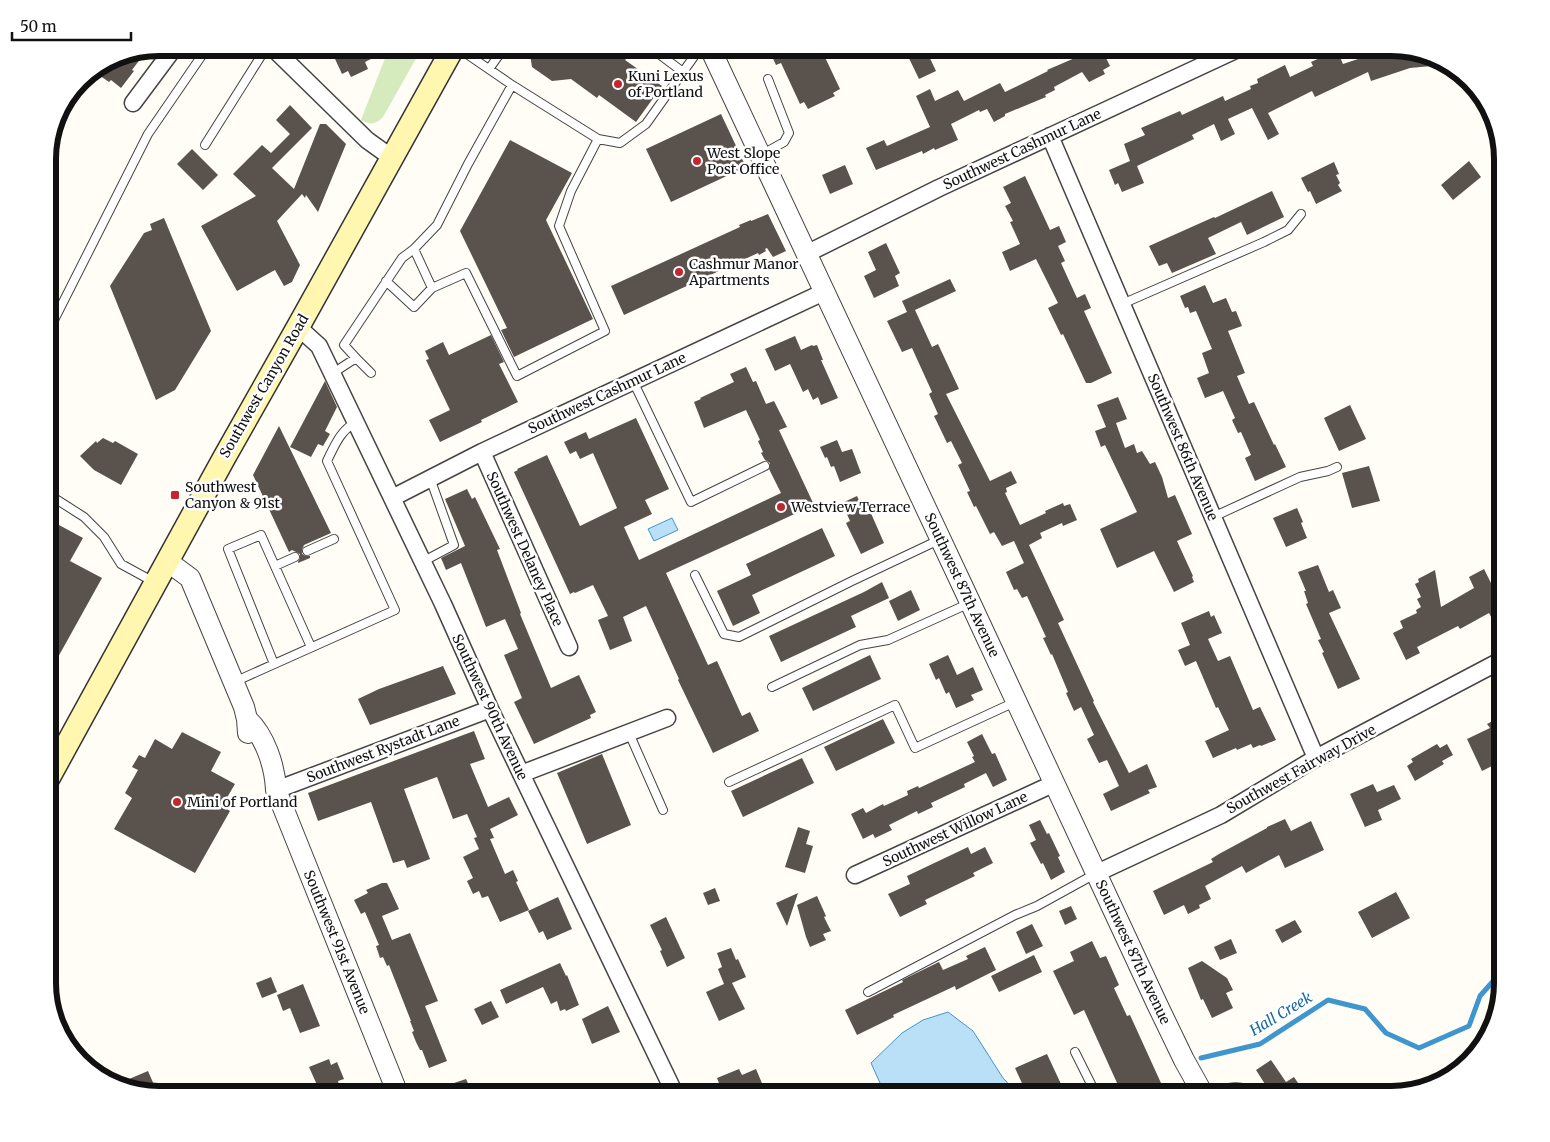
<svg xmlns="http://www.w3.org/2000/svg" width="1550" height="1142" font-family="Merriweather,serif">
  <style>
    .green { fill: #d5ebbd }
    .forest { fill: #b9dc9c }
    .water { fill: #b9e0f7; stroke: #3f96cf }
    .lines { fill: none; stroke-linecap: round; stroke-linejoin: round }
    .stream { stroke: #3f96cf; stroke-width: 5 }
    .building { fill: #5a524d }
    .service-casing { stroke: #444; stroke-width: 10 }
    .minor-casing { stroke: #444; stroke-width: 19 }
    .tertiary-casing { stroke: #444; stroke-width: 22 }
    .secondary-casing { stroke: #333; stroke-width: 25 }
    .service { stroke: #fff; stroke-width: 8 }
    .minor { stroke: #fff; stroke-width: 16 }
    .tertiary { stroke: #fff; stroke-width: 20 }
    .secondary { stroke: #fff6b0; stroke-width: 22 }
    .poi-dot { fill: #c4262e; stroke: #fff; stroke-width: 2 }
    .labels { text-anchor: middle; stroke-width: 5; stroke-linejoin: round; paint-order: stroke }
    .poi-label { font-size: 14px; fill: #111; stroke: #fff; text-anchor: start }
    .street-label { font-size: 14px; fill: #111; stroke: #fff }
    .water-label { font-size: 15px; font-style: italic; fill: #1768a6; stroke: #fff }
    .rim { fill: none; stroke: #111; stroke-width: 6 }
  </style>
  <rect width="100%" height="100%" fill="#fffdf5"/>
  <path class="green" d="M389,48H422L383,117C375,125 370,125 361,120Z"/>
  <path class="forest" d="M88,74L91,76L50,143L59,110Z"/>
  <path class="water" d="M672,518L678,530L654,541L648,529Z
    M948,1012L973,1031L1003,1078L1018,1094H885L871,1063L902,1033L923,1020Z"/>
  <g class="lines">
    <path class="stream" d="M1201,1058L1260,1044L1328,1000L1365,1009L1386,1033L1419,1048L1469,1026L1480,996L1502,971"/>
  </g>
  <path class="building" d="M330,48H366L371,59L365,62L368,69L351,77L348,71L342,74Z
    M529,48H615L628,57L625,60L662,86L636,122L599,95L597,98L571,79L552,81L532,67Z
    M768,48H812L816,56L823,53L840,89L833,93L835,96L808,109L804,102L800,104L781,63L776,65Z
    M904,48H925L936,71L919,79Z
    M1098,48H1101L1110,66L1103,70L1105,74L1089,82L1082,72L1054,87L1055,90L1045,95L1046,97L1005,114V116L994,122L987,109L980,112L979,110L951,124L958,140L935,150L934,148L923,154L922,151L876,170L866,148L884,140L887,146L930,127L916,96L930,89L935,101L958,90L964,101L1000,83L1005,92L1048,71L1047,70Z
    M1391,48L1442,65L1410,68L1371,81L1368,72L1315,97L1312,91L1268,113L1279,134L1268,140L1252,108L1228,119L1235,134L1221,141L1214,124L1192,135L1194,139L1137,166L1144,183L1122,192L1118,183L1115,185L1109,170L1130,161L1124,144L1145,135L1141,128L1180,111L1182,115L1223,96L1225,101L1251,89L1250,86L1258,83L1257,79L1285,65L1290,77L1313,66L1311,62L1337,50L1343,64Z
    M147,50L132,70L134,71L121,88L111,80L109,82L93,71L117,56Z
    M290,105L312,128L272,168L294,189L320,124H326L346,144L318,212L306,195L305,198L302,194L277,221L300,265L292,282L284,286L275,270L237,291L201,226L256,196L233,174L262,145L271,153L290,134L276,120Z
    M721,114L746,167L671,202L646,149Z
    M510,140L572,173L546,220L593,319L514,357L501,330L507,328L460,231Z
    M192,149L218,175L203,190L177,164Z
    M1469,161L1481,177L1453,200L1441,185Z
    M1334,162L1339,174L1336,175L1340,183L1338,185L1342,191L1316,204L1310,191L1308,192L1301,178Z
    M845,165L853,184L830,194L822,175Z
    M1025,176L1050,230L1059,226L1066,242L1058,246L1065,261L1061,263L1077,298L1085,294L1091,308L1084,311L1112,373L1091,383H1086L1063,334L1061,335L1048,308L1058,303L1036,259L1010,271L1002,252L1020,244L1010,222L1013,221L1005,206L1011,203L1003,187Z
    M1272,191L1284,217L1247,235L1241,222L1208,238L1216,254L1172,273L1167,263L1159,266L1149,246L1214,217L1215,218Z
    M768,214L786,251L773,257L767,248L765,249L766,251L759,255L758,253L624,315L611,286L740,227L739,225L751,220V221Z
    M164,218L211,331L175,390L156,400L110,286L144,233L152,230L150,224Z
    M886,243L900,273L895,276L899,286L874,298L864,276L876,270L868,252Z
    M950,279L956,291L915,310L932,347L938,344L959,389L946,394L990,481L1011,471L1017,483L1006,488L1007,492L1005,493L1020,525L1046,513L1045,511L1063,503L1064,506L1070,504L1077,520L1063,526L1062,523L1040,533L1042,538L1029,545L1064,620L1058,623L1094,701L1093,702L1129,773L1147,764L1157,787L1148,790L1150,793L1111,811L1103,794L1119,786L1107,760L1099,763L1087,739L1094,735L1081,707L1074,711L1066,693L1068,692L1052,654L1051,655L1043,638L1046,637L1027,596L1022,598L1017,589L1014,590L1006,572L1024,563L1014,541L1002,546L994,532L990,534L976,506L974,507L967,492L970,491L958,465L962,463L951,441L947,443L937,422L934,416L938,414L929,394L932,392L912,348L902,352L887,321L907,312L902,301Z
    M1205,285L1213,303L1226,298L1232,312L1236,311L1242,326L1228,331L1245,373L1237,376L1249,404L1254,402L1274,445L1275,444L1286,467L1255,481L1245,458L1251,455L1241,432L1238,433L1232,420L1235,418L1223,391L1205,398L1197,378L1209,373L1202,353L1212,349L1196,311L1190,313L1188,307L1185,308L1180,296Z
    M491,335L504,362L499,364L518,402L481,420L482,422L440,442L429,420L450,410L426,360L429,359L425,351L443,342L449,355Z
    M795,336L801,350L812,345L813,346L817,345L823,360H821L838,398L821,405L818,397L813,400L808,389L803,392L790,364L775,371L765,349Z
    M746,367L753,382L756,381L766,404L774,401L787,427L779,430L814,505L666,573L708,665L717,661L742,716L750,712L759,731L713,753L678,680L679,679L646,606L623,617L632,641L610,650L598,620L608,616L593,585L575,593L574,592L570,594L514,472L518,470L517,469L547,455L580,526L617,508L593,453L580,459L576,451L570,454L564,442L586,432L589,439L636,418L669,489L645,500L652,514L624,527L639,560L781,493L769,469L770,463L765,460L761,453L763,452L758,441L760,440L746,410L704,428L694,402L701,399L700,398L734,382L730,374Z
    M325,381L337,407L325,431L330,434L323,446L318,444L311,457L290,447Z
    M1118,397L1127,419L1116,423L1125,448L1134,444L1137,453L1142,451L1150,464L1155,462L1162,477L1168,498L1175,495L1192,534L1177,541L1193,576L1192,577L1194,582L1174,592L1154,551L1117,568L1100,529L1137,512L1105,445L1101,447L1095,431L1106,427L1097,405Z
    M1350,405L1366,439L1339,451L1324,418Z
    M279,426L331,533L304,545L302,550V554L306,556H310V558L298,563V562L300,558V554L292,550L289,552L253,475Z
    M103,438L113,443L115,441L138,454L121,485L94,470L80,456L96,441L97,443Z
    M837,440L842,452L852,449L861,473L840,482L834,466L831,467L827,457L825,458L820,447Z
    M1369,466L1380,501L1352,508L1342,473Z
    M467,489L472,499L475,497L500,549L497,550L521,613L520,614L551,688L579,675L596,712L590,715L591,718L534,744L514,702L522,698L504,655L518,649L505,619L486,627L461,563L446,570L441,558L465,546L445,499Z
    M857,496L865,514L870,511L884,543L861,554L846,523L850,521L842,503Z
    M1297,508L1303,522L1301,523L1307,538L1286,547L1273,518Z
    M48,519L83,538L70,561L102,578L57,659L48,653Z
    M822,528L835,556L752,595L760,613L733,626L717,591L751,575L746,564Z
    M1318,565L1329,592L1333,590L1341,608L1329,613L1360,679L1338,689L1322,653L1324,652L1318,640L1321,639L1306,604L1308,603L1304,591H1306L1298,572Z
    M1484,569L1491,583L1496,580L1502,591V637L1489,613L1460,629L1458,626L1417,647L1420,653L1406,660L1393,633L1403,628L1400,621L1417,613L1416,610L1421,607L1417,599L1421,597L1415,584L1419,582L1418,579L1435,570L1441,607L1474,588L1469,577Z
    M882,582L889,598L851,616L856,627L781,662L769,636L864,592Z
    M911,590L920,610L898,621L889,601Z
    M1209,611L1211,617L1214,615L1222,633L1208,639L1218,661L1230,656L1253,710L1260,707L1276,740L1261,746L1260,745L1253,748L1251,744L1237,750L1236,748L1213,758L1205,741L1229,730L1218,707L1216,708L1196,661L1185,666L1178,650L1190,645L1181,623Z
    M870,655L881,679L813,711L802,688Z
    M948,655L957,675L973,667L983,690L971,695L974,700L956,708L949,692L946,694L939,678L936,680L929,664Z
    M443,666L456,694L370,725L358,699L379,689Z
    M1502,716V761L1482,771L1467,739L1490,728L1487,724Z
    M883,719L895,743L836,771L824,747Z
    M474,731L485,759L470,764L488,807L509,797L518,815L490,829L494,838L490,839L505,874L513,870L518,881L516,882L529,910L500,922L488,896L482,898L479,891L473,894L467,881L473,878L463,857L479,849L474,838L477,837L467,814L453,819L437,777L404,789L430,859L407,868L404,860L393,863L371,802L318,821L308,793Z
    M182,732L221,752L211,771L235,784L222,806L230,811L195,873L114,829L132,798L125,793L138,770L132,767L139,755L145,758L155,739L172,749Z
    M982,734L992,754L995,753L1007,780L993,787L986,773L964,784L965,787L931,803L933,807L918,814L917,811L889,825L892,830L875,838L873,834L863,839L851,814L863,808L866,813L883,804L884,806L908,795L907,791L918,786L919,788L975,762L972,757L974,756L967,742Z
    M1437,744L1440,748L1447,744L1453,755L1442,761L1444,764L1415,781L1407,766L1413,762L1411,759Z
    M602,754L631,825L587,844L557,773Z
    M802,758L814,783L743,817L731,791Z
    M1373,784L1377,792L1394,785L1401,799L1378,810L1382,820L1365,827L1350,794Z
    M1285,819L1291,831L1311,821L1324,850L1285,868L1279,855L1246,873L1242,866L1205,886L1211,899L1199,905L1200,908L1188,914L1184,905L1164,915L1153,891L1213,862L1211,859L1219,854L1267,828V827Z
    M1040,820L1047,834L1049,833L1060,856L1058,857L1065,872L1051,880L1043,863L1041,864L1030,843L1036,840L1029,825Z
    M798,827L810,831L806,844L813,846L805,873L785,867Z
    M968,847L971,854L985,847L993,863L973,873L975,876L925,900L927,904L900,917L888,894L910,884L907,876Z
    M382,883H387L399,909L382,916L392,940L410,933L438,1001L425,1006L447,1061L429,1068L422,1050H420L416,1042L412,1032L414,1031L410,1021H411L389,965L387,966L383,957L380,958L376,946L379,945L365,912L361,914L354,900L368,893L366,890Z
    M715,888L720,901L708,905L703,893Z
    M1396,892L1410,918L1372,938L1358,912Z
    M798,893L787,926L776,903Z
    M817,896L826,916L824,917L831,931L823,934L826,940L810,947L806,937L797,905Z
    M558,897L572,929L547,940L543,931L539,933L528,911Z
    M1071,906L1077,919L1065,925L1059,911Z
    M666,917L685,958L667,967L660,951L662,950L650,925Z
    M1295,920L1302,932L1282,943L1275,930Z
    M1032,924L1043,946L1026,954L1016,932Z
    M1231,939L1237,953L1220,960L1214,947Z
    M1092,941L1100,958L1106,956L1119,985L1114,988L1127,1016L1130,1015L1166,1094H1122L1084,1010L1074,1015L1053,971L1074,961L1070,952Z
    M985,947L996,970L956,990L955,986L893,1015L894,1017L857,1035L845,1010L903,982L902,980L939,962L943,970L968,959L966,956Z
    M731,948L736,960L738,959L746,977L732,983L745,1009L719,1021L706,992L724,984L718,969L722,967L717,953Z
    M1034,955L1042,972L999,992L991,976Z
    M1202,961L1227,978L1233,990L1226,993L1233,1008L1212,1018L1203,999L1201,1000L1188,968Z
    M560,963L566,976L567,975L579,1005L566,1011L565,1009L560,1011L557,1001L551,1004L543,987L506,1004L500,990Z
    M271,977L277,992L262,998L256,983Z
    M303,984L320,1026L300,1033L290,1008L283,1011L277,995Z
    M491,1001L499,1017L482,1025L474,1009Z
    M608,1006L620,1032L592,1044L582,1019Z
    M1047,1054L1061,1084L1038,1094H1027L1015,1068Z
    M329,1059L331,1065L337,1062L344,1079L338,1081L339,1085L336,1086L339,1094H321L309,1067Z
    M1271,1060L1286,1082L1294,1077L1302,1089L1294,1094H1266L1270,1092L1256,1070Z
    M739,1069L742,1075L756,1069L764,1088L748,1094H743L739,1085L722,1091L717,1078Z
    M148,1071L158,1094L122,1082Z
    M466,1079L473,1094H459L454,1083Z"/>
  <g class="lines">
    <defs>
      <path id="service" d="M458,48L512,85L598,139L620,143L646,124L700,48
        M651,48L683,72
        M489,69L504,48
        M512,85L468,164L437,225L414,249L432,288L466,273L517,376L605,331L559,226L571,191L598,139
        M205,145L266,48
        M761,155L784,142L789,133L768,79
        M386,281L414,307L432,288
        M1122,304L1264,242L1288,230L1301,214
        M48,332L148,134L207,48
        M356,358L371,373
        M333,373L356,358L344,345L402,258L414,249
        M633,381L691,502L765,466
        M48,494L84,517L104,537L121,564L154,582
        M1213,517L1300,477L1328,471L1337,467
        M307,551L334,539
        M422,562L454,545L430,478
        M275,566L295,557
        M695,575L724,634L739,637L852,581L941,539
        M274,664L228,549L261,535L311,647
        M234,682L395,610L327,461C335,445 340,431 356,422
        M772,687L860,645L888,640L970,603
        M629,733L663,810
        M729,782L895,705L915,748L1015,702
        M868,992L1015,915L1037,906L1095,874
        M1075,1052L1096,1094
        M1212,1094C1227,1086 1242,1084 1256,1094"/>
      <path id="minor" d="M273,48L367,140L392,158
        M133,103L174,48
        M1050,136L1316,758
        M806,254L939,188L1240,48
        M298,327L319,346L443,604L490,709L675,1094
        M482,452L569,647
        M392,498L482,452L824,292
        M521,774L667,718
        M276,790L490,709
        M1097,873L1221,815L1316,758L1502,660
        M855,875L1055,783"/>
      <path id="tertiary" d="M710,48L970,602L1157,1004L1184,1060L1203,1094
        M167,561L190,578L244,707L247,719L248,733
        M247,719C265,736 275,766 276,790L398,1094"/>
      <path id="secondary" d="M48,779L224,458L298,327L453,48"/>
    </defs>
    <use href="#service" class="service-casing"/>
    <use href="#minor" class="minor-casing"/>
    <use href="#tertiary" class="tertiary-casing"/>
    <use href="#secondary" class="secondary-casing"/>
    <use href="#service" class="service"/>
    <use href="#minor" class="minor"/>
    <use href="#tertiary" class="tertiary"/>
    <use href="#secondary" class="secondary"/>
  </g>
  <g class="poi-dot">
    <circle cx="618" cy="84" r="5"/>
    <circle cx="697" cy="161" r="5"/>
    <circle cx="679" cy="272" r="5"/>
    <rect x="170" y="490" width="10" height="10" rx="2.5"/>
    <circle cx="781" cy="507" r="5"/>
    <circle cx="177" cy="802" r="5"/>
  </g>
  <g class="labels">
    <g class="poi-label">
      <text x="628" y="81">Kuni Lexus<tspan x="628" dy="16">of Portland</tspan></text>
      <text x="707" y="158">West Slope<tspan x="707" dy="16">Post Office</tspan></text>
      <text x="689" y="269">Cashmur Manor<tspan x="689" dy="16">Apartments</tspan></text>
      <text x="185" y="492">Southwest<tspan x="185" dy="16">Canyon &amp; 91st</tspan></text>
      <text x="791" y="512">Westview Terrace</text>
      <text x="187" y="807">Mini of Portland</text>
    </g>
    <g class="street-label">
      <text transform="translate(1022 149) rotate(-25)" y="5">Southwest Cashmur Lane</text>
      <text transform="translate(264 386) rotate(-60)" y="5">Southwest Canyon Road</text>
      <text transform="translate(607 393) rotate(-25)" y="5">Southwest Cashmur Lane</text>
      <text transform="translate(1183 447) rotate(67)" y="5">Southwest 86th Avenue</text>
      <text transform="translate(525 549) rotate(66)" y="5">Southwest Delaney Place</text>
      <text transform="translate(962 585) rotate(65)" y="5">Southwest 87th Avenue</text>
      <text transform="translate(490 707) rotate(65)" y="5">Southwest 90th Avenue</text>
      <text transform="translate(383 749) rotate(-21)" y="5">Southwest Rystadt Lane</text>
      <text transform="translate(1301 769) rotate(-29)" y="5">Southwest Fairway Drive</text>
      <text transform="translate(955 829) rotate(-25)" y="5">Southwest Willow Lane</text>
      <text transform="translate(337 942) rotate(68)" y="5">Southwest 91st Avenue</text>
      <text transform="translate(1133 952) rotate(65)" y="5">Southwest 87th Avenue</text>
    </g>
    <g class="water-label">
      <text transform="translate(1281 1014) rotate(-31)" y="5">Hall Creek</text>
    </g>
  </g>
  <path d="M0 0H1550V1142H0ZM159 56H1391A103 103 0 0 1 1494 159V983A103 103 0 0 1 1391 1086H159A103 103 0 0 1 56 983V159A103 103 0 0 1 159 56Z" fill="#fff" fill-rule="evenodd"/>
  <path class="rim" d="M159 56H1391A103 103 0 0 1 1494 159V983A103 103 0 0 1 1391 1086H159A103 103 0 0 1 56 983V159A103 103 0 0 1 159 56Z"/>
  <path d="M12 32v8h119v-8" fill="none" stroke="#111111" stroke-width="2.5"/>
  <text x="20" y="32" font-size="15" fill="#111111" stroke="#ffffff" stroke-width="4" paint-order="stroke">50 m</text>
</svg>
